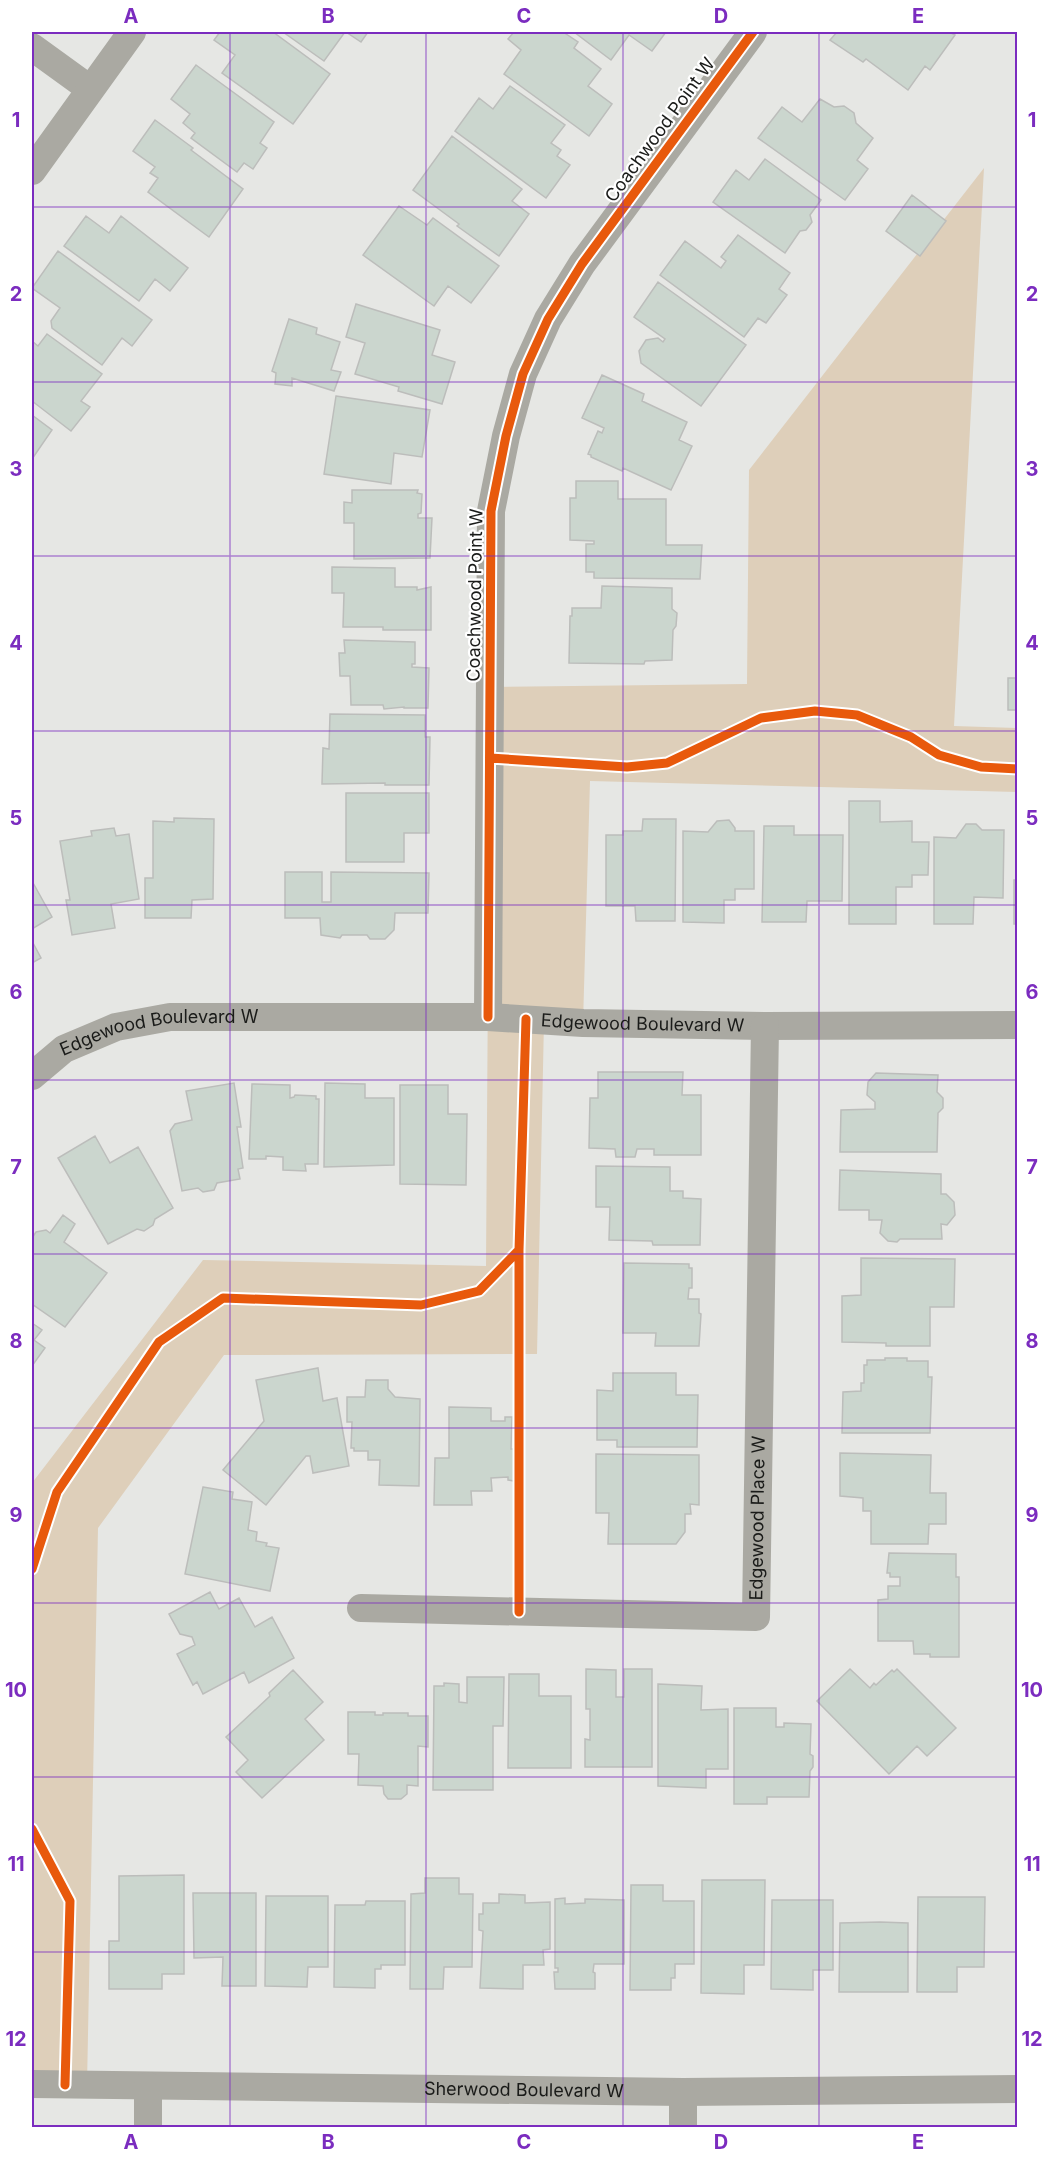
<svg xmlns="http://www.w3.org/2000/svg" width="1049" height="2159" font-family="Inter,sans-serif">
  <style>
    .green { fill: #decfba }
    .building { fill: #cbd6ce; stroke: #bcbdbb; stroke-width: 1.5 }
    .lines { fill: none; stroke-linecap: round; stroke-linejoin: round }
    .street { stroke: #aaa9a2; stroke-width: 28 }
    .cycleway-casing { stroke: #fff; stroke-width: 13 }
    .cycleway { stroke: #e8590c; stroke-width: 9 }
    .grid { fill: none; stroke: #7b2cbf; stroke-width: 1.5; stroke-opacity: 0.55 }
    .labels { text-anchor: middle; stroke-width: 4.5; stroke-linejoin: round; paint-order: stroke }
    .street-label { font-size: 18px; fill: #1a1b19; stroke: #fff }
    .neatline { fill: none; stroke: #7b2cbf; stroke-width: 2 }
    .grid-label { font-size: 20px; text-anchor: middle; font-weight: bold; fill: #7b2cbf }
  </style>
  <rect width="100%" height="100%" fill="#e6e7e4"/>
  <path class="green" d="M984,168L954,726L1017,728V792L590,781L583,1023L544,1021L537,1354L224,1355L98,1528L87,2085L32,2084V1483L203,1260L486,1266L490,687L747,684L749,470Z"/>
  <path class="building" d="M220,32H273L330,74L293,124L222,73L235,55L214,40Z
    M283,32H345L324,61Z
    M346,32H368L361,42Z
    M514,32H563L578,42L574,48L601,69L588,86L612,104L589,136L504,74L521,50L508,39Z
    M574,32H666L652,51L629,35L611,60Z
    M837,32H949L955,35L930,70L925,66L908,90L866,59L863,62L830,40Z
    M196,65L274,122L260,143L267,148L253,169L244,163L237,172L191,138L195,133L183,123L190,114L171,99Z
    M510,86L565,125L551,143L561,150L557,156L570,165L546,198L455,131L479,98L493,109Z
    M820,99L834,107L844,106L854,113L856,123L873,138L857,160L868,169L845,200L758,138L782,107L802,122Z
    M155,120L193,148L191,150L243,189L209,237L148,192L158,178L150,173L155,167L133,151Z
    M452,136L522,189L512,201L529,214L499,256L457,226L459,224L413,190Z
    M765,159L821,200L810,215L812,222L806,230L800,231L785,253L713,202L736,170L749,180Z
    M912,195L946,221L920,256L886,231Z
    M399,206L427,225L433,218L499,266L471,303L448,286L434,306L363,255Z
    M86,216L109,233L121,216L188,268L170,291L155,279L139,301L64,246Z
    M738,235L790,273L779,289L787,295L766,323L758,318L744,337L660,275L685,241L721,268L726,261L721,257Z
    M58,251L152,320L132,346L122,338L102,365L52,328L51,321L60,308L32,288Z
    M658,282L746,345L701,406L641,363L639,351L646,340L658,338L663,342L665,339L634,317Z
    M356,304L440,330L432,355L455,362L442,404L398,391L399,387L355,374L365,343L346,337Z
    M289,319L317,328L316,334L340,342L331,370L341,372L334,391L292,378V386L275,384L276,373L272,371Z
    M47,334L102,374L81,401L90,407L71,431L32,401V341L38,346Z
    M602,375L644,394L642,401L687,422L679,440L692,446L671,490L623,468L622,471L591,457V455L588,454L598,431L602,433L604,428L582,418Z
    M336,396L430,410L422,457L394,453L391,484L324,474Z
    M32,415L52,430L32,459Z
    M576,481H618V499H666V545H702L700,579L594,578V572H586V544H594V541L570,540V498H576Z
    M352,490H418L417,493L422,494L421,513L418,514V518H432L430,558L354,559V523H344V502L352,503Z
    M332,567L395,568V587H417V590L431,587V630H383V627H343L344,593H332Z
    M602,586L672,588V609L677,613L676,626L673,630L672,660L645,661L644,664L569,663L570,616H572V608H601Z
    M344,640L415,642V664H412V667L429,668L428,708H404V707L384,709L383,705H351L350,676H340L339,653H345Z
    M1008,678H1018V710H1008Z
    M330,714L425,715V737H430L429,785H385V783L322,784L323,748L329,749Z
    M346,793H429V833H404V862H346Z
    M849,801H880V822L912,821V842H929L928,875H912V887H896V924H849Z
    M174,818L214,819L213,899L192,900L191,918H145V878H153V821L174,822Z
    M643,819H676L675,921H636L635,906H606V835H623V831H642Z
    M729,820L735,828V831H754V889H735V900H724V923L683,922V831L708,832L717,821Z
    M966,824H976L982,830H1004L1003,898L974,897L973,924H934V837L956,838Z
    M764,826H794V835H843L842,901H807L806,922H762Z
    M114,828L116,836L129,834L139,899L111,904L115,928L72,935L66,900H70L60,841L92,836L91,831Z
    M285,872H322V902H331V872L429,873L428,913H395L394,930L385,939H370L367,935H342L340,938L321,935L320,918H285Z
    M1014,880H1018V924H1014Z
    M32,881L52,917L32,929Z
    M32,941L41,958L32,963Z
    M598,1072H683L682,1095H701V1155H654V1149H637L635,1157H616L615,1149L589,1148L590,1098H598Z
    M876,1073L938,1075L937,1092L943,1098V1108L938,1113L937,1152H840L841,1110L875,1109V1102L867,1095L868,1082Z
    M234,1083L241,1127H237L243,1168L238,1169L240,1179L217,1183L214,1190L203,1192L198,1188L182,1191L170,1131L175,1124L192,1120L186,1091Z
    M325,1083L365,1084V1098H394V1165L324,1167Z
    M252,1084L290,1085V1098L294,1097L295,1095L316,1096V1099H319L318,1164H305L306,1171L283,1170V1157L266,1156V1159H249Z
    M400,1085H448V1114H467L466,1185L400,1184Z
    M95,1136L110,1163L138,1147L173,1208L155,1219L153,1225L144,1231L137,1229L108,1244L58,1158Z
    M596,1166L670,1167V1191H683V1198L701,1199L700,1245H653L652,1241L609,1240L610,1207H596Z
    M840,1170L941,1174V1194H946L954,1202L955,1215L947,1225L941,1224L942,1239H900L897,1242L888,1241L880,1233L882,1220H869V1210H839Z
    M63,1215L75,1224L64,1242L107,1273L65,1327L32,1304V1238L36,1232L46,1230L50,1233Z
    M861,1258L955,1259L954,1307H930V1346H886V1343L842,1342V1296L861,1295Z
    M624,1263L689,1264V1268H692V1288H689L688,1299H699V1313L701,1314L699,1346H655L656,1333H623Z
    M32,1323L42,1330L34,1340L45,1348L32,1366Z
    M885,1358H907V1361H928V1377H932L930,1433H842L843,1392L861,1391V1383H864V1365H867V1360H885Z
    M318,1368L323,1401L337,1398L349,1466L313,1473L310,1456H306L266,1505L223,1470L264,1421L256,1380Z
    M613,1373H676V1395H698L697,1447H617V1440H597V1390L613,1391Z
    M366,1380H388V1389L395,1397L420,1399L419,1486L379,1485L380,1460H368V1451H354V1448H351L352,1422H347V1397H365Z
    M449,1407L491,1408V1421H505V1417H512L511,1449H516L514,1481L508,1480V1477L491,1478L492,1491H471L472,1505H434L435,1458H449Z
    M840,1453L931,1455L930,1493H946V1524H929L928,1544H871V1511H863V1498L840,1496Z
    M596,1454L699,1455V1505L690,1504L691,1514H685V1532L676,1544H608L609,1513H596Z
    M203,1487L233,1492L232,1499L252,1502L248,1530L257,1532L256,1541L267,1543L266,1546L279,1548L270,1591L185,1574Z
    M889,1553L956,1554V1577H959V1657H930V1654H914L913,1641H878V1600L888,1599V1586H900V1577H890V1573H887Z
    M210,1592L219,1609L239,1598L255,1627L272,1617L294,1658L249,1683L244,1672L203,1694L197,1682L193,1685L177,1654L195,1645L192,1637L180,1634L169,1614Z
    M586,1669L616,1670V1697H624V1669H652V1767H585V1739L590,1740V1709H586Z
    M850,1669L870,1688L874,1683L876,1685L892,1670L894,1672L897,1669L956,1728L927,1756L917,1746L889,1774L817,1701Z
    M293,1670L323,1702L305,1719L324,1740L262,1798L236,1772L248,1760L226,1737L270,1696L269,1693Z
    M509,1674H539V1696H571V1768H508Z
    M467,1677H504L503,1726H493V1790H433L434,1686H444V1683L459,1684V1702L467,1703Z
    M658,1684L702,1686L701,1710L728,1709V1769H706V1788L658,1786Z
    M734,1708H776V1727H784V1723L811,1724L810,1754L813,1756V1767L810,1771L809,1797H767V1804H734Z
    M348,1712H375V1715H383V1713H408V1716H428V1747L418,1746V1786L407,1785V1794L401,1799H388L384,1794L383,1786L358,1785L359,1754H348Z
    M184,1875V1974H162V1989H109V1941H119V1876Z
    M425,1878H459V1894H473L472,1967H444L443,1989H410L411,1894L425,1893Z
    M702,1880H765L764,1965H744V1994L701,1993Z
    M631,1885H663V1901H694V1964H675V1978H671V1990H630Z
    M193,1893H256V1986H222L223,1957L194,1958Z
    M499,1894L525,1895V1903L550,1902V1949L543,1950L544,1965H523V1989L480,1988L483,1931L479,1930V1914H483V1903H499Z
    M266,1896H328V1967H308L307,1987L265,1986Z
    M918,1897H985L984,1967H957V1992H917Z
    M565,1898V1904L585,1903V1899L624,1900V1964H594L593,1972L595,1973V1989H555L554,1972H558V1968H555V1899Z
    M772,1900H833V1970H813V1990L771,1989Z
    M366,1901H405V1965H381V1969H375V1988L334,1987L335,1905H365Z
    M880,1922L908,1923V1992H839L840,1923Z"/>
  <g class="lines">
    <g class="street">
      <path d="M32,47L90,89"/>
      <path d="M32,171L132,32"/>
      <path d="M488,1017L491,511L506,436L523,374L548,319L582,264L753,32"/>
      <path id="s1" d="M32,1076L64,1049L116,1027L170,1017H488L583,1023L765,1026L1018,1025"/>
      <path id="s2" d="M361,1608L756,1617L765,1026"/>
      <path id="s3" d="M32,2084L683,2092L1018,2089"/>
      <path d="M148,2086V2128"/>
      <path d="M683,2092V2128"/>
    </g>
    <defs>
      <path id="cycleway" d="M490,758L627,767L667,763L761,718L815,711L857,715L911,737L939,755L981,767L1018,769
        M488,1017L491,511L506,436L523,374L548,319L582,264L753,32
        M32,1569L57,1492L159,1342L223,1298L421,1305L479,1291L519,1250L526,1019
        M519,1612V1250
        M32,1829L70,1901L65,2085"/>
    </defs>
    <use href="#cycleway" class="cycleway-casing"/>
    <use href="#cycleway" class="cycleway"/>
  </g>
  <path class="grid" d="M230,32V2128M426,32V2128M623,32V2128M819,32V2128M32,207H1018M32,382H1018M32,556H1018M32,731H1018M32,905H1018M32,1080H1018M32,1254H1018M32,1428H1018M32,1603H1018M32,1777H1018M32,1952H1018"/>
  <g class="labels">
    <g class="street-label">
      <text transform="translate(660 130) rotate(-54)" y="6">Coachwood Point W</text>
      <text transform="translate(475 595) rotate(-89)" y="6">Coachwood Point W</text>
      <text dy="6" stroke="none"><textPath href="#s1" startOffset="626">Edgewood Boulevard W</textPath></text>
      <text dy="6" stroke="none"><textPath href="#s1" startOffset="140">Edgewood Boulevard W</textPath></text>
      <text dy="6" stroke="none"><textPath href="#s2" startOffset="494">Edgewood Place W</textPath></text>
      <text dy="6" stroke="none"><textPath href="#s3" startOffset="492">Sherwood Boulevard W</textPath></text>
    </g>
  </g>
  <rect width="1049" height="2159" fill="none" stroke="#ffffff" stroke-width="66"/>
  <rect x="33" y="33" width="983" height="2093" class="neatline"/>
  <g class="grid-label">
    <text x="131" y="23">A</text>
    <text x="328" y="23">B</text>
    <text x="524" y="23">C</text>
    <text x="721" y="23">D</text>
    <text x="918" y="23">E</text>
    <text x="16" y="127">1</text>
    <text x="1032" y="127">1</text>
    <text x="16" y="301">2</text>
    <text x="1032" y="301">2</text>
    <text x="16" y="476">3</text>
    <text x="1032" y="476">3</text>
    <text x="16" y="650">4</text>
    <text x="1032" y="650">4</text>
    <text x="16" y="825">5</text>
    <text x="1032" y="825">5</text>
    <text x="16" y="999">6</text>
    <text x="1032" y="999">6</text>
    <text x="16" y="1174">7</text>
    <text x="1032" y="1174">7</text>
    <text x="16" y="1348">8</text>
    <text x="1032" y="1348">8</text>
    <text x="16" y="1522">9</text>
    <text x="1032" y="1522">9</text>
    <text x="16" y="1697">10</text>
    <text x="1032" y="1697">10</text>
    <text x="16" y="1871">11</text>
    <text x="1032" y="1871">11</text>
    <text x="16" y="2046">12</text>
    <text x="1032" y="2046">12</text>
    <text x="131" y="2149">A</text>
    <text x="328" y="2149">B</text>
    <text x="524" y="2149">C</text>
    <text x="721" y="2149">D</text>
    <text x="918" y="2149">E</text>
  </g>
</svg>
